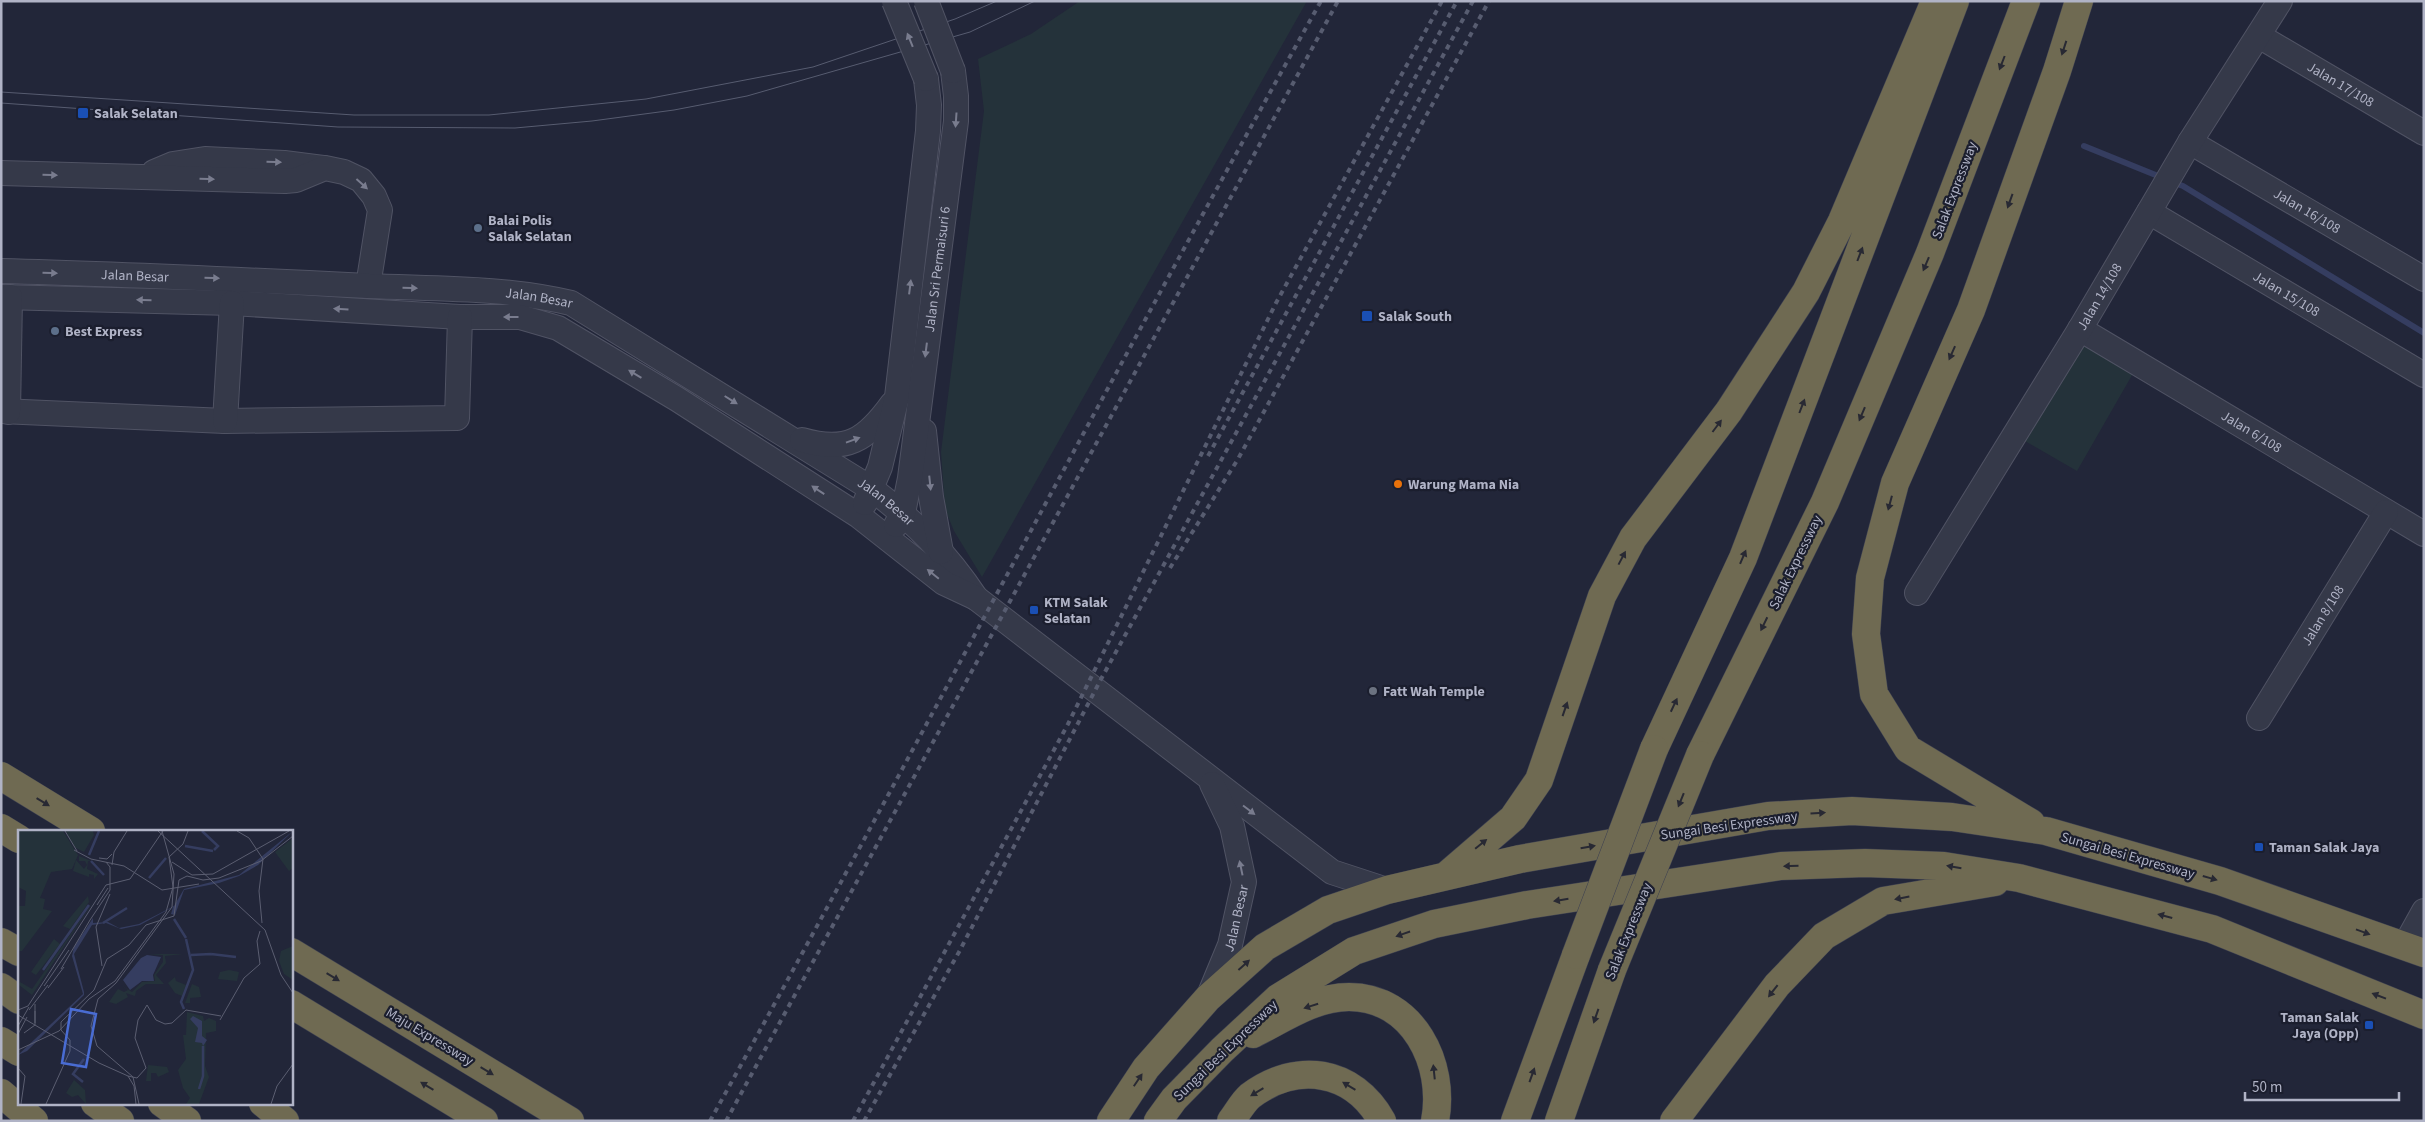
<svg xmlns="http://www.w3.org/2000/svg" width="2425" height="1122" font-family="'Source Sans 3',sans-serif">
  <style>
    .green { fill: #24323a }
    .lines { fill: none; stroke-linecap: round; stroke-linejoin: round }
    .stream { stroke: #353d60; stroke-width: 6 }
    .minor-casing { stroke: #505364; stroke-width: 26 }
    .highway-casing { stroke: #3d4051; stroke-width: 29 }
    .minor { stroke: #353949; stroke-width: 24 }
    .highway { stroke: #6f6a52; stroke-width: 28 }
    .tram { stroke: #575c70; stroke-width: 1 }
    .rail { stroke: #575c70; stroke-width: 4; stroke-dasharray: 5 5; stroke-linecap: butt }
    .minor-bridge-casing { stroke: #505364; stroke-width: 26; stroke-linecap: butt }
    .highway-bridge-casing { stroke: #3d4051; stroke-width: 29; stroke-linecap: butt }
    .minor-bridge { stroke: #353949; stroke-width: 24 }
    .highway-bridge { stroke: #6f6a52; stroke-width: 28 }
    .oneway { fill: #797c8e }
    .oneway2 { fill: #282933 }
    .transit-dot { fill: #1a4fb4; stroke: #1b1e2e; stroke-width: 2 }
    .service-dot { fill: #5c6f8a; stroke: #1b1e2e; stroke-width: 2 }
    .food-dot { fill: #e8710a; stroke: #1b1e2e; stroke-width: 2 }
    .worship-dot { fill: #6b7280; stroke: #1b1e2e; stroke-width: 2 }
    .labels { text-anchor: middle; stroke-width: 4.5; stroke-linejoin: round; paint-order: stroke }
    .street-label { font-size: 14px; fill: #b0b3c6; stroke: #1b1e2e }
    .poi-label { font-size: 14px; font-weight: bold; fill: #b0b3c6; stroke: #1b1e2e; text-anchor: start }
    .inset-river { fill: none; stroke: #353d60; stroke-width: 2.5 }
    .inset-road { fill: none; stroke: #5b5e71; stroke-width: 1 }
    .view { fill: #496cd3; fill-opacity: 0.15; stroke: #496cd3; stroke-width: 2.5 }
    .inset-edge { fill: none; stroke: #b0b3c6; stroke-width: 2.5 }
  </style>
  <rect width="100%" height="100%" fill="#222639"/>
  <path class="green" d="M1080,1H1307L982,577L954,531L945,509L941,452L984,111L978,59L1031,34Z
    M2083,340L2135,370L2077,471L2025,441Z"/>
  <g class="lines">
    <path class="stream" d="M2084,146L2163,178
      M2172,182L2183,186L2424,333"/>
    <defs>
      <g id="minor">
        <path id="s1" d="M2259,36L2424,133"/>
        <path id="s2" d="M2190,142L2424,279"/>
        <path d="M154,172L173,164L205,159L284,163L323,168"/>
        <path d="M1,173L285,181L296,180L325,168L344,172L361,180L374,196L380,210L368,286"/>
        <path id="s3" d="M2149,212L2424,375"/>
        <path id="s4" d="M1,271C124,274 246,280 368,286C435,289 504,287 571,303L872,489C914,521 947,554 976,598"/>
        <path d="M1,297L232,303L460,317H520L558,328L677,399L859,516L944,583L976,598L1332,872L1387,890"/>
        <path id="s5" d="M2080,329L2424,534"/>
        <path d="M1,411L225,421L457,418L460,317"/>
        <path d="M8,412L10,297"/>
        <path d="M225,421L232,303"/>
        <path d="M924,431L931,497L941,552"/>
        <path d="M802,440C847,453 866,440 892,404"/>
        <path d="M865,503L880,467L897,397L928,131L929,105L926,79"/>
        <path id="s6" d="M896,525L903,513L910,478L956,121V96L953,71"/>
        <path id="s7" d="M1917,593L2080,329L2190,142L2280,1"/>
        <path id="s8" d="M2259,718L2386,512"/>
        <path d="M2404,947L2424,911"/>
        <path id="s9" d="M1208,998L1230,945L1244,882L1232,826L1212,784"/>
      </g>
      <path id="highway" d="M1654,749L1743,558L1955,1
        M1700,755L1825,502L1930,253L2026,1
        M1,776L91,831
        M2031,823L1908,749L1874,694L1866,634L1870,578L1895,483L1971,310L2057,71L2079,1
        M1,828L19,839
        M1448,874L1513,818L1539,780L1602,596L1633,538L1729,411L1806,292L1842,221L1935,1
        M1,942L19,952
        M291,952L570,1121
        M1,987L19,1000
        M291,1004L484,1121
        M1253,1034C1283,1019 1314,997 1349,997C1413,997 1446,1064 1435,1121
        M1,1041L19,1052
        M1,1093L34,1121
        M95,1103L120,1121
        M162,1103L187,1121
        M263,1103L285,1121
        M1111,1121L1146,1068L1208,998L1265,947L1328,910L1387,890L1520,859L1768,816L1852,811L1952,817L2046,831L2220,881L2424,953
        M1158,1121L1174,1099L1222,1050L1278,998L1354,951L1434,924L1527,905L1781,866L1865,863L1944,866L2019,878L2212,929L2424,1015
        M1231,1121C1237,1113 1243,1102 1250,1096C1297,1061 1353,1069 1382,1121
        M1515,1121L1576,955
        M1559,1121L1612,970
        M1674,1121L1777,985L1824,936L1883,901L1995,882"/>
    </defs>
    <use href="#minor" class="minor-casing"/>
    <use href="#highway" class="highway-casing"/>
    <use href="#minor" class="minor"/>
    <use href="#highway" class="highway"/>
    <path class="tram" d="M1,92L354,115H489L646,99L813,67L955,19L997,1
      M1,103L338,127L515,128L592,121L674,110L747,96L970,32L1035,1"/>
    <path class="rail" d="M1208,456L1457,1
      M1170,568L1238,459L1489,1
      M710,1121C916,749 1113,372 1321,1
      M726,1121L1338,1
      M853,1121L1068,724L1276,303L1442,1
      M864,1121L959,952L1100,681L1473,1"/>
    <defs>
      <path id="minor-bridge" d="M894,1L926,79
        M926,1L953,71"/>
      <path id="highway-bridge" d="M1576,955L1654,749
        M1612,970L1700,755"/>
    </defs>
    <use href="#minor-bridge" class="minor-bridge-casing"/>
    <use href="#highway-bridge" class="highway-bridge-casing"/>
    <use href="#minor-bridge" class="minor-bridge"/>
    <use href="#highway-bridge" class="highway-bridge"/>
  </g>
  <defs><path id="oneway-solid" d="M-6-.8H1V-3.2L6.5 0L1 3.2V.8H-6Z" transform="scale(1.25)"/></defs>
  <g class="oneway">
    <use href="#oneway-solid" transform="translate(910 40) rotate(-112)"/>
    <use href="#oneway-solid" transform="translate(956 120) rotate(94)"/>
    <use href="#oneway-solid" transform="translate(274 162) rotate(2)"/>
    <use href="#oneway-solid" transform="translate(50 175) rotate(2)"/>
    <use href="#oneway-solid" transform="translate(207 179) rotate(2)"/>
    <use href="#oneway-solid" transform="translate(362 184) rotate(42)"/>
    <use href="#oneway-solid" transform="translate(50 273) rotate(2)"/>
    <use href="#oneway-solid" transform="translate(212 278) rotate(2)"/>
    <use href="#oneway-solid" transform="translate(910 287) rotate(-83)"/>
    <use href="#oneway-solid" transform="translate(410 288) rotate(2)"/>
    <use href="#oneway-solid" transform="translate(144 300) rotate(-179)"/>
    <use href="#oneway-solid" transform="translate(341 309) rotate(-176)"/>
    <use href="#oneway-solid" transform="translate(511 317) rotate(-180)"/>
    <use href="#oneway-solid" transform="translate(926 350) rotate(97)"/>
    <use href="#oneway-solid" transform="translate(635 374) rotate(-149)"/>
    <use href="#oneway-solid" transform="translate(731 400) rotate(32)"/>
    <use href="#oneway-solid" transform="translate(853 440) rotate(-20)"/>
    <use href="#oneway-solid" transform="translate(930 483) rotate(84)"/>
    <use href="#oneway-solid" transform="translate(818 490) rotate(-147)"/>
    <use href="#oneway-solid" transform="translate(933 574) rotate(-141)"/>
    <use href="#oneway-solid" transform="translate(1249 810) rotate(37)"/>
    <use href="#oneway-solid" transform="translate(1241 868) rotate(-102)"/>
  </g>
  <g class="oneway2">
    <use href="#oneway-solid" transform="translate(2064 48) rotate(108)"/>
    <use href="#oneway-solid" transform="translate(2002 63) rotate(111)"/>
    <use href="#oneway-solid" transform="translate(2010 201) rotate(110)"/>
    <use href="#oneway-solid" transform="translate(1860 254) rotate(-69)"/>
    <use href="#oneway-solid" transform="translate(1926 264) rotate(113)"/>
    <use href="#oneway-solid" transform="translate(1952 353) rotate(114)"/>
    <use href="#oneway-solid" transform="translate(1802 406) rotate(-69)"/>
    <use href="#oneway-solid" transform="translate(1862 414) rotate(113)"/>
    <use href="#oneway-solid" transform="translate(1717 426) rotate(-53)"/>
    <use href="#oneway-solid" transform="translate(1890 503) rotate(105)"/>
    <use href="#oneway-solid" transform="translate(1743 557) rotate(-67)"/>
    <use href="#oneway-solid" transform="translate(1622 558) rotate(-62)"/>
    <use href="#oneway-solid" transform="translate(1764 624) rotate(116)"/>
    <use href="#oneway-solid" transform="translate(1674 705) rotate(-65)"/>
    <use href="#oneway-solid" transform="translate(1565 709) rotate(-71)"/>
    <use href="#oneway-solid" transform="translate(1681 800) rotate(112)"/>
    <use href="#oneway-solid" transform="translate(43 802) rotate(31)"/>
    <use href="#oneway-solid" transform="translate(1818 813) rotate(-4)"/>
    <use href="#oneway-solid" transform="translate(1481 844) rotate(-39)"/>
    <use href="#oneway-solid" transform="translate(1588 847) rotate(-10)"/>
    <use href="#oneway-solid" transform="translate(1791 866) rotate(178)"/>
    <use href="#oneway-solid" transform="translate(1954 867) rotate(-170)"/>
    <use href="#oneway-solid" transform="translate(2210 878) rotate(16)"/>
    <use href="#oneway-solid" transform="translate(1902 898) rotate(169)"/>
    <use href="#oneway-solid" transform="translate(1561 900) rotate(171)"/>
    <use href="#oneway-solid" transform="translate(2165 916) rotate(-165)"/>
    <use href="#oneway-solid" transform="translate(2363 932) rotate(20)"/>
    <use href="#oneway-solid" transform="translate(1403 934) rotate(161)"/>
    <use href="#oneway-solid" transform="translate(1244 965) rotate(-42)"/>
    <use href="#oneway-solid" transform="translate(333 977) rotate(31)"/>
    <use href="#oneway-solid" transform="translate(1773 991) rotate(128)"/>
    <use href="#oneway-solid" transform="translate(2379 996) rotate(-159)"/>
    <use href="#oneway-solid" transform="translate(1311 1006) rotate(162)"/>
    <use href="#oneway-solid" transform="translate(1596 1016) rotate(109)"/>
    <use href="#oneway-solid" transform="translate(487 1071) rotate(31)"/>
    <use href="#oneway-solid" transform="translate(1434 1072) rotate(-96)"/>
    <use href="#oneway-solid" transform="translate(1532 1075) rotate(-70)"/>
    <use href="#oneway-solid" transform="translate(1138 1080) rotate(-56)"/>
    <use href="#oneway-solid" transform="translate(427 1086) rotate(-149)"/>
    <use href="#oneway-solid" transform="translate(1349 1086) rotate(-149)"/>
    <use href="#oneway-solid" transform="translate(1257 1092) rotate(149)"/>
  </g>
  <g class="transit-dot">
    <rect x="77" y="107" width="12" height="12" rx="2.5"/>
    <rect x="1361" y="310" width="12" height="12" rx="2.5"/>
    <rect x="1029" y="605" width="10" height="10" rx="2.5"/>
    <rect x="2254" y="842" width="10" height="10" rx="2.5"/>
    <rect x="2364" y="1020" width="10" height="10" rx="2.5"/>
  </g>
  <g class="service-dot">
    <circle cx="478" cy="228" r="5"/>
    <circle cx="55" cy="331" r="5"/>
  </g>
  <circle class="food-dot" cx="1398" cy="484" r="5"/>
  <circle class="worship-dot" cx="1373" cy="691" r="5"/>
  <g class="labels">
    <g class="street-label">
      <text dy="5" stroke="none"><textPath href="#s1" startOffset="95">Jalan 17/108</textPath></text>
      <text transform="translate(1954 190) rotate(-69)" y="5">Salak Expressway</text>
      <text dy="5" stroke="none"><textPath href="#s2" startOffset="136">Jalan 16/108</textPath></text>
      <text dy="5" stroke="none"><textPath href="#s6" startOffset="260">Jalan Sri Permaisuri 6</textPath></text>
      <text dy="5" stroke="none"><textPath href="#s4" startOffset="134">Jalan Besar</textPath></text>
      <text dy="5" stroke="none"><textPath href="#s3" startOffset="160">Jalan 15/108</textPath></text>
      <text dy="5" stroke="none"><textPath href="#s7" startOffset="348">Jalan 14/108</textPath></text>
      <text dy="5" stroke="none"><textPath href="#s4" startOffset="539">Jalan Besar</textPath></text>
      <text dy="5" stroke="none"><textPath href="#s5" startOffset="200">Jalan 6/108</textPath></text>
      <text dy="5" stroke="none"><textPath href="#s4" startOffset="944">Jalan Besar</textPath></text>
      <text transform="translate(1795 562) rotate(-64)" y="5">Salak Expressway</text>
      <text dy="5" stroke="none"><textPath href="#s8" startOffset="121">Jalan 8/108</textPath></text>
      <text transform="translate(1729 825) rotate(-8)" y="5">Sungai Besi Expressway</text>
      <text transform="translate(2128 855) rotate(16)" y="5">Sungai Besi Expressway</text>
      <text dy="5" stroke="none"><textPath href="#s9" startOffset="85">Jalan Besar</textPath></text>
      <text transform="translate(1628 931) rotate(-68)" y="5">Salak Expressway</text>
      <text transform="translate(430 1036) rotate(31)" y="5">Maju Expressway</text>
      <text transform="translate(1225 1050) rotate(-44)" y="5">Sungai Besi Expressway</text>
    </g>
    <g class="poi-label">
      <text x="94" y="118">Salak Selatan</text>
      <text x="488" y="225">Balai Polis<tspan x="488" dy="16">Salak Selatan</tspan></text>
      <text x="1378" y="321">Salak South</text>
      <text x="65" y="336">Best Express</text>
      <text x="1408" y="489">Warung Mama Nia</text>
      <text x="1044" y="607">KTM Salak<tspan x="1044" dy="16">Selatan</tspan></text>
      <text x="1383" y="696">Fatt Wah Temple</text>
      <text x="2269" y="852">Taman Salak Jaya</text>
      <text x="2359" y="1022" text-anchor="end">Taman Salak<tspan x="2359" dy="16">Jaya (Opp)</tspan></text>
    </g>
  </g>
  <g transform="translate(18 830)">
    <rect width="275" height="275" fill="#222639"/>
    <path d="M0,1H45L60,25L54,39L33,42L22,68L27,69L25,79L34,81L4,121H0V76H7L8,61L0,57ZM47,1H75L76,5L66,22L70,24L56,17ZM275,8V38L271,41L257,22ZM61,26L73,31H70L69,39L80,44L76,49V45L71,44V47L55,41L58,30L66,39L69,35L67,31H61ZM70,66L71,72L52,99L45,96ZM78,68L14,165L1,155L2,152L14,159ZM36,109L42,114L18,145L13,142ZM275,116V150L266,144L261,131L263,121ZM143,124H165L147,126L148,133L138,145L146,154H128L118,161L117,166L108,163L110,167L98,174L91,172L100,159L106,162L110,160L103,155L114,162L124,152L137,151L136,145L145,132V125H131ZM211,140L221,142L219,151L200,149L202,142ZM157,147L158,151L168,155L164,166L157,163L150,153ZM174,154L181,157L183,167L172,168V173H167ZM169,182L185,186L186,191L191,188L198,191V201L188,203L187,236L191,247L181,274H168L172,268L165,258L160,240L168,229L165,205H168ZM130,235L149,237L151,242L140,247L138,243H133V251H128ZM56,250L67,260L68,274L60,265L54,267L48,263Z" fill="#24323a"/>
    <path d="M275,1L240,35L221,46L201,53L166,60L157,85L153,84L155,77L122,95L103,99L88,93L74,95L56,124L66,162V165L9,221L0,225L65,164L54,126L56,117L75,88V93L90,92L101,98L121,94L156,76L166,59L221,45ZM129,125L143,127L135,145L136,151H124L112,160L105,150L123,128ZM175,186L184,191V206L189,210L185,216L184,213L177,212L180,198L172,189Z" fill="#353d60"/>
    <path class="inset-river" d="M184,1L200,16L196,20M167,16L195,21M71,25L81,1M73,31L86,45M131,48L148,28M156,89L168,108M85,93L109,78M193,124L218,127M173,125L193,124M25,140L71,75M166,179L163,172L175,140L168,109M65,252L55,244L66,229M181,259L185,246V216"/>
    <path class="inset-road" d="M47,1L59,21M140,1L247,100L263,145L275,163M219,1L231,8L245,29L241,61L244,93M56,20L73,29L106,36L144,60L181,54M81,28L89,29L94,24M154,32L174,45L195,44L271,1M94,35L96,22L109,1M79,75L90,58M72,90L92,60V37L88,32M78,97L92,64M78,97L84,136M43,139L72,90M26,156L51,120M30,158L46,137M17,174V193M0,180L10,176L88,55L112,49L145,1M11,180L30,155M0,185L81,233L110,246L116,256L118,274M202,190L226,148L242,134L239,111L242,101M0,196L11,177M6,203L17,195V181M0,204L9,187M0,220L41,201L71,169L97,151L148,82L155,57L151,27L165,14L170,1M0,238L7,246L3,274M110,246L119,248L128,238L117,208L120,190L129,175L138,190L147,194L154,193L168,180L203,186M28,274L52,221V210L43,200V192L76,160L89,129L111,115L128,95L156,86L161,50L169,46L185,50L201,48L243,31L275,6M121,274L115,247L79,216L73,196L80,169L98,153L154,77L156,44L144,1M253,274L259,256L275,234"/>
    <path class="view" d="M53,179L78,184L68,237L44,233Z"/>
    <rect width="275" height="275" class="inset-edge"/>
  </g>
  <rect width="2425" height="1122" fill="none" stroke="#b0b3c6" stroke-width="5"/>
  <path d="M2245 1092v8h154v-8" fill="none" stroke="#b0b3c6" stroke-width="2.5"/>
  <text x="2252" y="1092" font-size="15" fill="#b0b3c6" stroke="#1b1e2e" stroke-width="4" paint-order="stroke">50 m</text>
</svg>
